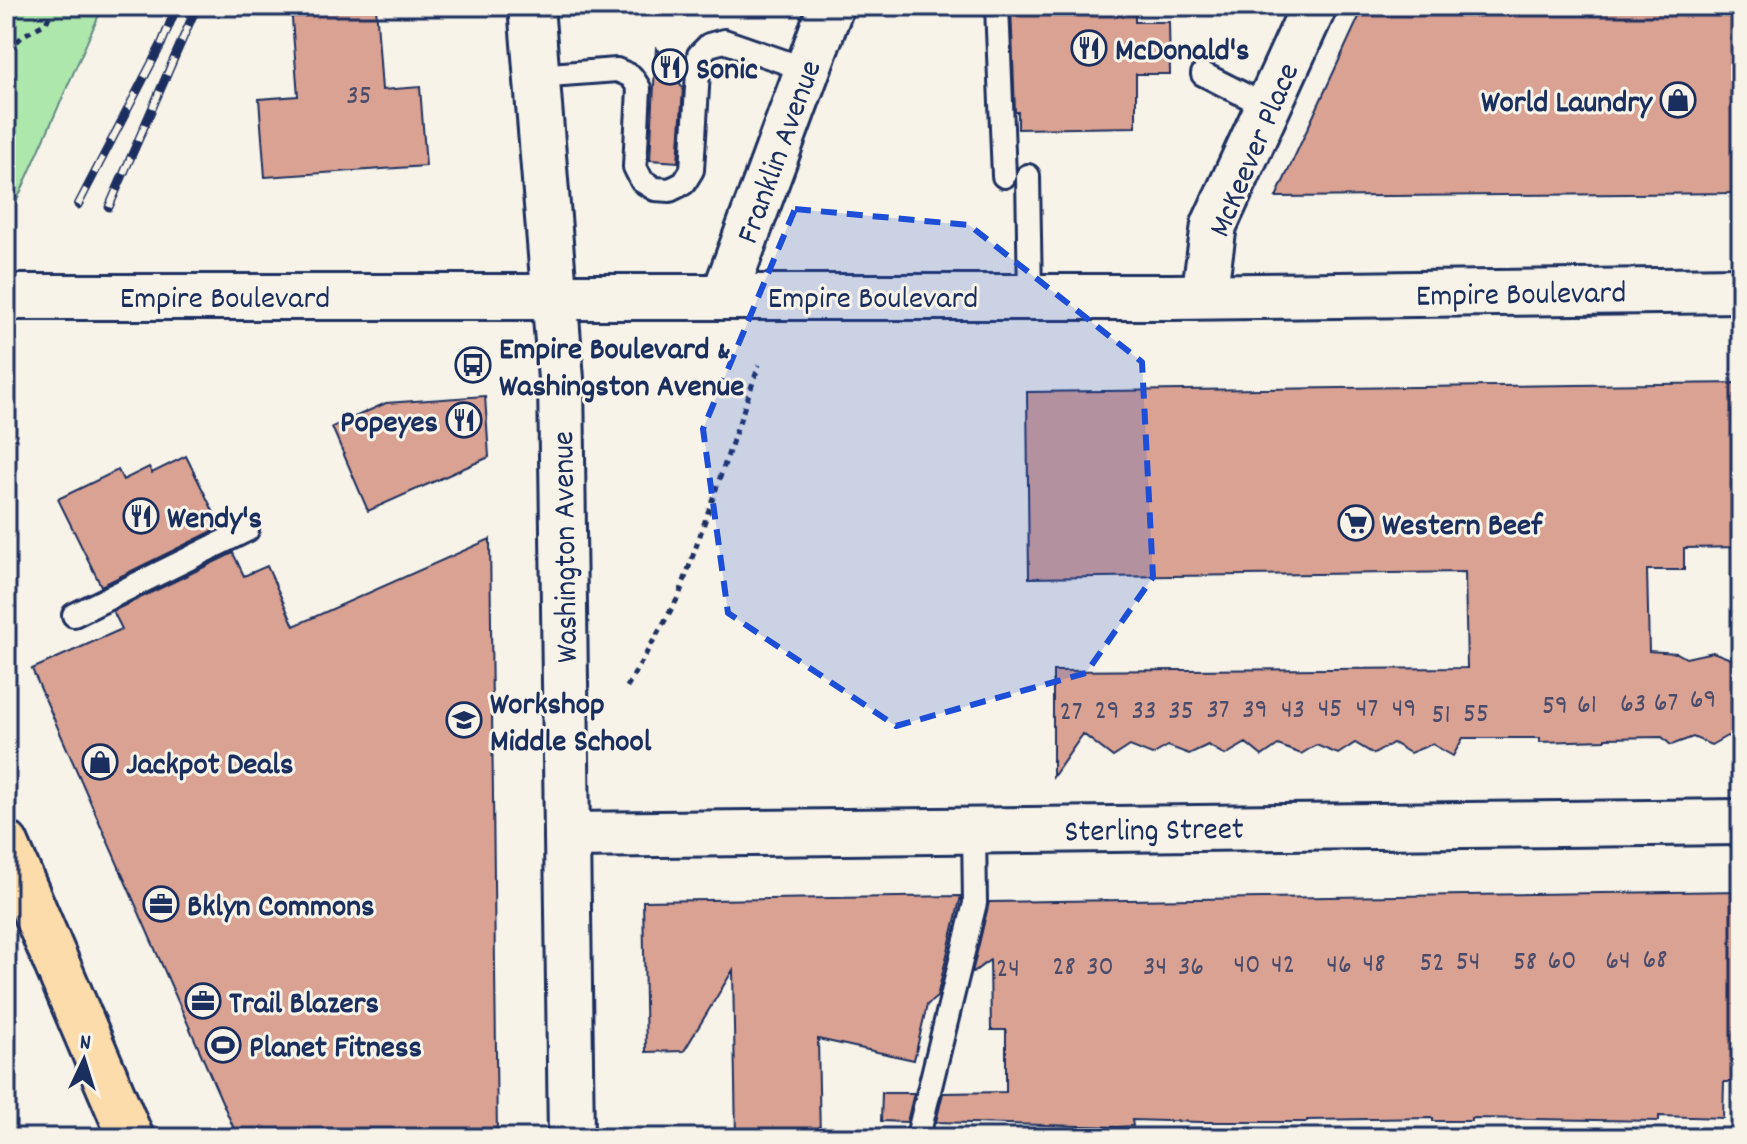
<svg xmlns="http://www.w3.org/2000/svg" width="1747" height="1144" font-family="Dekko,sans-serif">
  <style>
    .green { fill: #aee7ac; stroke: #648b85; stroke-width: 2 }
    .building { fill: #daa292; stroke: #1b2f5e; stroke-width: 2 }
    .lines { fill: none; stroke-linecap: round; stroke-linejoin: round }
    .lane-casing { stroke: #1b2f5e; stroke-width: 28 }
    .street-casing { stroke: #1b2f5e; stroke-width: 50 }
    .secondary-casing { stroke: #1b2f5e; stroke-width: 50 }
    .primary-casing { stroke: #1b2f5e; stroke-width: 50 }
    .path { stroke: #1b2f5e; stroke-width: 5; stroke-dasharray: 6 6; stroke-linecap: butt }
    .lane { stroke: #f7f3e8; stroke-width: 22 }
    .street { stroke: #f7f3e8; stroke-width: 44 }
    .secondary { stroke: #f7f3e8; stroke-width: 44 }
    .primary { stroke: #fddcac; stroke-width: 44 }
    .rail-casing { stroke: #1b2f5e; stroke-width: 9 }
    .rail { stroke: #f7f3e8; stroke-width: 6; stroke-dasharray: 18; stroke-linecap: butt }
    .marked { fill: #1d4ed8; fill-opacity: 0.2; stroke: #1d4ed8; stroke-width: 6; stroke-dasharray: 16 10; stroke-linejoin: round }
    .labels { text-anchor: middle; stroke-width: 6; stroke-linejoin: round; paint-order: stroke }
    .number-label { font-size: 28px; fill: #4b4c6b }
    .poi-label { font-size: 32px; font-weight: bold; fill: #1b2f5e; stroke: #f7f3e8; text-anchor: start }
    .street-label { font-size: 32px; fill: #1b2f5e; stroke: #f7f3e8 }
  </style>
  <rect width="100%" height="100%" fill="#f7f3e8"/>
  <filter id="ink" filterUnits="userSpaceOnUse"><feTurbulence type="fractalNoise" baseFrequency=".0125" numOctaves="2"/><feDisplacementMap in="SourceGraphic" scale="16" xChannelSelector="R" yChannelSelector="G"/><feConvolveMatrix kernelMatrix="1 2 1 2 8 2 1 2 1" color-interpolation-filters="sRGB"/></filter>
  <g filter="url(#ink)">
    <path class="green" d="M6,6H103L10,216H6Z"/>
    <path class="building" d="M291,6H376L382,90L420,87L426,166L265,177L259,99L298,96Z
      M1011,6H1135V22H1169L1170,74H1136V127L1018,129V112H1015Z
      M1364,6H1741V193L1276,197Z
      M656,47L683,88L678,162L650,160Z
      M1741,383V547L1684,548V570H1647L1649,651L1677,653L1686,658L1713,652L1741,663V741L1727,736L1711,745L1693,737L1671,745L1662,737L1605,738V740L1540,742V738H1463L1453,756L1432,744L1410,753L1393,743L1374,754L1355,743L1338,754L1316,745L1301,754L1278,745L1262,756L1246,743L1225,755L1208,745L1189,754L1168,746L1152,755L1130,746L1113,757L1083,734L1053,777V671L1467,668L1465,572L1029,578L1027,392Z
      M485,396L489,457L368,511L332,427L386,403Z
      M186,456L221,527L101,586L58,499L118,470L123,480L149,467L152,473Z
      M490,539L497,1138H238L32,669L122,629L113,611L233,553L244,576L267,566L294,626Z
      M1741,891V1082H1724L1723,1118L1659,1116V1121L1471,1118V1121H1433V1118L1307,1120V1122H1201L1132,1120L1133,1126L1117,1127L936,1122L943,1093L1006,1092V1030H991L990,960L972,973L989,902Z
      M961,896L937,997L927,1005L914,1060L818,1039L820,1138H736L733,970L684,1051L646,1052L643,901Z
      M882,1093H914L907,1122L881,1121Z"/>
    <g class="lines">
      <defs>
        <path id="lane" d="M997,6L1004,176
          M1203,74L1268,107
          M536,76L617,70L631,76L639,88L635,167L642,181L655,189L670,190L684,183L692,170L699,55L709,45L724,41L808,70
          M1028,176L1030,296
          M74,615L247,530
          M918,1136L975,903L974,830"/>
        <path id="street" d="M724,296L831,6
          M1204,296L1214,225L1314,6
          M567,835L1741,822"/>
        <path id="secondary" d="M531,6L561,379L571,1138
          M6,297H1171L1741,290"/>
        <path id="primary" d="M6,844L131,1138"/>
      </defs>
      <use href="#lane" class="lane-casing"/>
      <use href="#street" class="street-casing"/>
      <use href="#secondary" class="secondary-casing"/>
      <use href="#primary" class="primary-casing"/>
      <path class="path" d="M6,62L10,48L24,35L46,23L54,6
        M627,687L679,596L759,365"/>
      <use href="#lane" class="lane"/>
      <use href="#street" class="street"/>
      <use href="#secondary" class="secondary"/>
      <use href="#primary" class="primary"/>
      <defs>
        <path id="rail" d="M78,205L161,45L177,6
          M109,207L197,6"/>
      </defs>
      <use href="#rail" class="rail-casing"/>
      <use href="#rail" class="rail"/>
    </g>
  </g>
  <path class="marked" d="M795,209L969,225L1142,362L1153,577L1086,673L896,726L728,613L703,429Z"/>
  <defs>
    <symbol id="restaurant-ring" viewBox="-11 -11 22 22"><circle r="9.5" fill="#f7f3e8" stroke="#1b2f5e" stroke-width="1.5"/><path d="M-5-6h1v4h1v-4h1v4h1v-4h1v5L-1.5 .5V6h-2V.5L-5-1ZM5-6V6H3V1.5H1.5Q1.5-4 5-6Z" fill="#1b2f5e"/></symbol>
    <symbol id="shop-ring" viewBox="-11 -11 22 22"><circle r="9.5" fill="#f7f3e8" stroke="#1b2f5e" stroke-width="1.5"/><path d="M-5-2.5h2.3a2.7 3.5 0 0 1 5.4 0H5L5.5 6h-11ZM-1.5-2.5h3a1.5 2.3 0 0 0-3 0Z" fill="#1b2f5e"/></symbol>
    <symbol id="bus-ring" viewBox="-11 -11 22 22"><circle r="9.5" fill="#f7f3e8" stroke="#1b2f5e" stroke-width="1.5"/><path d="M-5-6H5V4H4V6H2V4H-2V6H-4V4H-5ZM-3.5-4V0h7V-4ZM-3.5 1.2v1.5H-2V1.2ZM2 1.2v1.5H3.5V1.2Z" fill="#1b2f5e"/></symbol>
    <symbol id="supermarket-ring" viewBox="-11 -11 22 22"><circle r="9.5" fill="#f7f3e8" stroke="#1b2f5e" stroke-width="1.5"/><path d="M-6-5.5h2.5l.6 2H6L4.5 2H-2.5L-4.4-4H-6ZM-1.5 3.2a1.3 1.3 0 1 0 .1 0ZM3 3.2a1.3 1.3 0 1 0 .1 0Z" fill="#1b2f5e"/></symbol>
    <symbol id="school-ring" viewBox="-11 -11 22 22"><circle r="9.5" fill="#f7f3e8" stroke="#1b2f5e" stroke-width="1.5"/><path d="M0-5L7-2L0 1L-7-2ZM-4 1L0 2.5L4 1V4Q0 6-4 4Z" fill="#1b2f5e"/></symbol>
    <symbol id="office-ring" viewBox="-11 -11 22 22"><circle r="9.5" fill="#f7f3e8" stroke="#1b2f5e" stroke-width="1.5"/><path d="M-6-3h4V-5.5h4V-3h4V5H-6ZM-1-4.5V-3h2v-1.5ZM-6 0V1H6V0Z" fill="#1b2f5e"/></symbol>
    <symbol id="stadium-ring" viewBox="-11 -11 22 22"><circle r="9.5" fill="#f7f3e8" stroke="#1b2f5e" stroke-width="1.5"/><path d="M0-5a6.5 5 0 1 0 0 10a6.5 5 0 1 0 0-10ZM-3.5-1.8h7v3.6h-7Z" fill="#1b2f5e"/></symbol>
  </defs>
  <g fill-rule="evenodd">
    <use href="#restaurant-ring" x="1069" y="28" width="40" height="40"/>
    <use href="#restaurant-ring" x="650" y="47" width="40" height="40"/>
    <use href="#shop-ring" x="1658" y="80" width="40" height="40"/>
    <use href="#bus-ring" x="453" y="345" width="40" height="40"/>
    <use href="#restaurant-ring" x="444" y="400" width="40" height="40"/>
    <use href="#restaurant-ring" x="121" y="496" width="40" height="40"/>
    <use href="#supermarket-ring" x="1336" y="503" width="40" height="40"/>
    <use href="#school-ring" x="444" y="700" width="40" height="40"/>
    <use href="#shop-ring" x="80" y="742" width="40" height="40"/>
    <use href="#office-ring" x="141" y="884" width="40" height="40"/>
    <use href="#office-ring" x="183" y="981" width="40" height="40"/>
    <use href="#stadium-ring" x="203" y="1025" width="40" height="40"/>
  </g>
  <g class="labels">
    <g class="number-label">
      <text x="359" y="103">35</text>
      <text x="1703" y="707">69</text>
      <text x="1666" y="710">67</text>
      <text x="1633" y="711">63</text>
      <text x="1587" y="712">61</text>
      <text x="1555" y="713">59</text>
      <text x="1330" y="716">45</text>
      <text x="1367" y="716">47</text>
      <text x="1404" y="716">49</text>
      <text x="1218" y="717">37</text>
      <text x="1255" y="717">39</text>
      <text x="1293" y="717">43</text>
      <text x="1107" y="718">29</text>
      <text x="1144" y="718">33</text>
      <text x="1181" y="718">35</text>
      <text x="1071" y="719">27</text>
      <text x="1476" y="721">55</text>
      <text x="1441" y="722">51</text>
      <text x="1655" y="967">68</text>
      <text x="1562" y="968">60</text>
      <text x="1618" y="968">64</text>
      <text x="1468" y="969">54</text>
      <text x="1525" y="969">58</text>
      <text x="1432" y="970">52</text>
      <text x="1374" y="971">48</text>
      <text x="1247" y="972">40</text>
      <text x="1283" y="972">42</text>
      <text x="1339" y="972">46</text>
      <text x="1064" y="974">28</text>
      <text x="1100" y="974">30</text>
      <text x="1155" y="974">34</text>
      <text x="1191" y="974">36</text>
      <text x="1008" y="976">24</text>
    </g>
    <g class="poi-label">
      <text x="1115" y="59">McDonald's</text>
      <text x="696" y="78">Sonic</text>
      <text x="1652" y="111" text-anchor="end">World Laundry</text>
      <text x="499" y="358">Empire Boulevard &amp;<tspan x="499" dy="37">Washingston Avenue</tspan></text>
      <text x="438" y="431" text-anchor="end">Popeyes</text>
      <text x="167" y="527">Wendy's</text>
      <text x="1382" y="534">Western Beef</text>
      <text x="490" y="713">Workshop<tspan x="490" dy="37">Middle School</tspan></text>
      <text x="126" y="773">Jackpot Deals</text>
      <text x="187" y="915">Bklyn Commons</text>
      <text x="229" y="1012">Trail Blazers</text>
      <text x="249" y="1056">Planet Fitness</text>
    </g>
    <g class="street-label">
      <text transform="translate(1252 149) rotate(-67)" y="11">McKeever Place</text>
      <text transform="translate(777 151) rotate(-70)" y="11">Franklin Avenue</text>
      <text transform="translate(1521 292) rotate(-1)" y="11">Empire Boulevard</text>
      <text x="225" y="307">Empire Boulevard</text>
      <text x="873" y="307">Empire Boulevard</text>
      <text transform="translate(563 547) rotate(-91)" y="11">Washington Avenue</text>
      <text transform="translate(1154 828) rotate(-1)" y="11">Sterling Street</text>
    </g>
  </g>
  <rect width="1747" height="1144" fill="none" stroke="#f7f3e8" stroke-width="32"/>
  <rect x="16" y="16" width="1715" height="1112" fill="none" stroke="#1b2f5e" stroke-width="3" filter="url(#ink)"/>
  <g transform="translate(84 1060) rotate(4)" stroke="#f7f3e8" stroke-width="6" paint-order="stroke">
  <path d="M0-6L14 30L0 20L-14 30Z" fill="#1b2f5e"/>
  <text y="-12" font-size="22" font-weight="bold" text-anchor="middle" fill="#1b2f5e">N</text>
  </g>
</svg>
